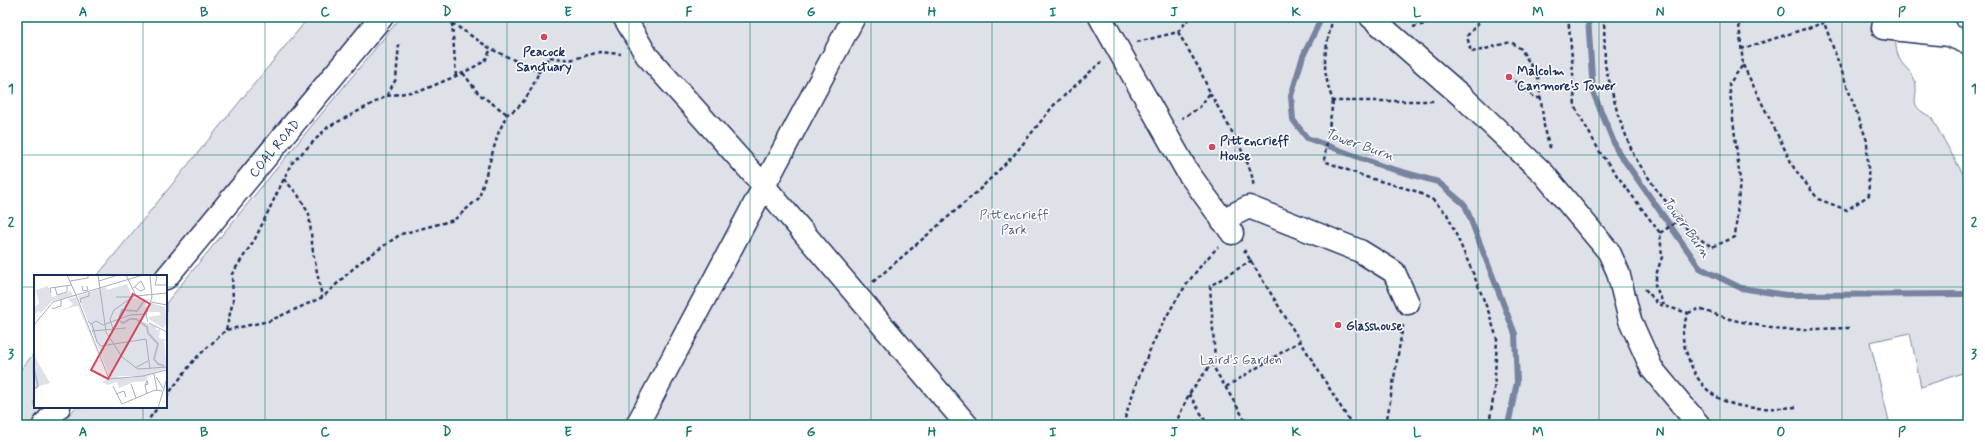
<svg xmlns="http://www.w3.org/2000/svg" width="1985" height="442" font-family="Mynerve,sans-serif">
  <style>
    .green { fill: #dee1e7; stroke: #7c88a2 }
    .lines { fill: none; stroke-linecap: round; stroke-linejoin: round }
    .stream { stroke: #77839f; stroke-width: 6 }
    .minor-casing { stroke: #1b2f5e; stroke-width: 25 }
    .path { stroke: #1b2f5e; stroke-width: 2.5; stroke-dasharray: 4 3; stroke-linecap: butt }
    .minor { stroke: #fff; stroke-width: 22 }
    .grid { fill: none; stroke: #0f766e; stroke-width: 1; stroke-opacity: 0.55 }
    .poi-dot { fill: #d1495b; stroke: #fff; stroke-width: 1.5 }
    .labels { text-anchor: middle; stroke-width: 3; stroke-linejoin: round; paint-order: stroke }
    .poi-label { font-size: 13px; font-weight: bold; fill: #1b2f5e; stroke: #fff; text-anchor: start }
    .street-label { font-size: 13px; fill: #1b2f5e; stroke: #fff }
    .park-label { font-size: 13px; fill: #4c5c80; stroke: #fff }
    .water-label { font-size: 14px; font-style: italic; fill: #49597e; stroke: #fff }
    .inset-river { fill: none; stroke: #b5bbca; stroke-width: 2 }
    .inset-road { fill: none; stroke: #a4acbf; stroke-width: 1 }
    .view { fill: #d1495b; fill-opacity: 0.15; stroke: #d1495b; stroke-width: 2 }
    .inset-edge { fill: none; stroke: #1b2f5e; stroke-width: 2 }
    .neatline { fill: none; stroke: #0f766e; stroke-width: 1.5 }
    .grid-label { font-size: 13px; text-anchor: middle; font-weight: bold; fill: #0f766e }
  </style>
  <rect width="100%" height="100%" fill="#fff"/>
  <filter id="ink" filterUnits="userSpaceOnUse"><feTurbulence type="fractalNoise" baseFrequency=".025" numOctaves="2"/><feDisplacementMap in="SourceGraphic" scale="8" xChannelSelector="R" yChannelSelector="G"/><feConvolveMatrix kernelMatrix="1 2 1 2 8 2 1 2 1" color-interpolation-filters="sRGB"/></filter>
  <g filter="url(#ink)">
    <path class="green" d="M309,17H368L155,276H97Z
      M401,17H1899C1895,31 1893,50 1902,63C1906,68 1913,74 1915,81C1920,99 1905,104 1931,117L1968,183V371L1921,387L1910,333L1870,342L1890,425H60L76,407H166V303Z
      M35,352V407H48L33,425H17V374Z"/>
    <g class="lines">
      <path class="stream" d="M1322,17L1303,56L1291,96L1293,120L1307,138L1385,167L1438,182L1465,205L1515,334L1517,382L1508,425
        M1588,17L1593,92L1617,150L1700,268L1741,288L1786,295L1968,294"/>
      <defs>
        <g id="minor">
          <path d="M624,17L647,56L764,186L967,425"/>
          <path d="M1100,17L1187,171L1232,233"/>
          <path d="M1371,17L1465,99L1544,174L1609,252L1618,272L1630,320L1652,369L1699,425"/>
          <path d="M1886,17L1883,28L1949,35"/>
          <path d="M1938,17L1949,35L1968,43"/>
          <path d="M1222,220L1249,207L1360,251L1394,272L1408,303"/>
          <path id="s1" d="M166,278L382,17"/>
          <path d="M44,425L59,407"/>
          <path d="M637,425L854,17"/>
        </g>
      </defs>
      <use href="#minor" class="minor-casing"/>
      <path class="path" d="M1333,17C1325,52 1320,66 1333,101H1434
        M1479,17L1481,20L1467,36L1471,52C1485,50 1497,45 1511,42L1521,49L1538,77L1545,133L1551,150
        M1568,17L1572,57L1575,107L1601,154L1660,233L1662,257L1657,272L1655,285L1664,305
        M1604,17L1605,65L1618,115L1634,156L1658,192L1681,219L1688,231L1712,247L1735,237L1740,180L1729,84L1743,65L1739,24L1735,17
        M452,23L491,49L539,72L549,57L570,60L599,52L621,54
        M452,23L456,76
        M1413,27L1454,17
        M1178,32L1200,70L1210,93L1199,108L1182,118
        M1137,42L1178,32L1190,17
        M1741,49L1824,23
        M1743,65L1794,168L1818,199L1847,210L1869,195L1867,141L1822,17
        M463,73L479,94L507,114
        M1509,76L1535,98H1540
        M1210,93C1220,112 1256,168 1253,187
        M387,95L396,79L399,44
        M1333,101L1324,161L1366,177L1415,191L1433,200L1447,214L1473,273L1489,313L1497,339L1494,393L1489,425
        M284,179L298,195L309,214L313,252L322,297
        M1660,233L1681,219
        M1244,250L1352,425
        M873,282L977,192L1014,155L1054,105L1101,62
        M1645,289L1658,304L1688,313C1680,333 1682,340 1689,360C1708,412 1751,410 1797,407
        M1688,313L1699,309L1733,320L1781,330L1849,328
        M226,330L233,301L232,274L255,239L291,164L328,127L387,96L423,90L463,73L485,61L491,49
        M1211,363L1248,425
        M1226,387L1300,341
        M1189,394L1208,425
        M166,397L194,360L226,330L269,321L323,297L359,263L401,234L454,220L479,198L498,134L507,114C524,108 532,87 539,72
        M148,425L149,419L158,407
        M1123,425C1142,360 1170,295 1218,247
        M1175,425L1189,394L1215,359L1210,286L1252,260
        M1386,425L1403,325"/>
      <use href="#minor" class="minor"/>
    </g>
  </g>
  <path class="grid" d="M143,17V276M265,17V425M386,17V425M507,17V425M629,17V425M750,17V425M871,17V425M992,17V425M1114,17V425M1235,17V425M1356,17V425M1478,17V425M1599,17V425M1720,17V425M1842,17V425M17,155H1968M17,287H35M166,287H1968M143,407V425"/>
  <g class="poi-dot">
    <circle cx="544" cy="37" r="4"/>
    <circle cx="1509" cy="77" r="4"/>
    <circle cx="1212" cy="147" r="4"/>
    <circle cx="1338" cy="325" r="4"/>
  </g>
  <g class="labels">
    <g class="poi-label">
      <text x="544" y="56" text-anchor="middle">Peacock<tspan x="544" dy="15">Sanctuary</tspan></text>
      <text x="1517" y="75">Malcolm<tspan x="1517" dy="15">Canmore's Tower</tspan></text>
      <text x="1220" y="145">Pittencrieff<tspan x="1220" dy="15">House</tspan></text>
      <text x="1346" y="330">Glasshouse</text>
    </g>
    <g class="street-label">
      <text dy="5" stroke="none"><textPath href="#s1" startOffset="169">COAL ROAD</textPath></text>
    </g>
    <g class="park-label">
      <text x="1014" y="219">Pittencrieff<tspan x="1014" dy="15">Park</tspan></text>
      <text x="1241" y="364">Laird's Garden</text>
    </g>
    <g class="water-label">
      <text transform="translate(1360 144) rotate(19)" y="5">Tower Burn</text>
      <text transform="translate(1687 227) rotate(54)" y="5">Tower Burn</text>
    </g>
  </g>
  <g transform="translate(34 275)">
    <rect width="133" height="133" fill="#fff"/>
    <path d="M93,9L98,23L115,24L110,31L115,32L107,45L122,52V55L126,54L125,63L133,65L130,66L133,94L110,101H81L92,103L119,100L113,102L114,106L100,107L85,113L83,107L74,110L68,107L76,103L44,21L72,12L73,15ZM14,11L18,22L35,17L36,14L39,21L18,26L7,38L4,36L0,41V33L5,28L2,15ZM42,22L74,104L44,31L15,37L35,32L39,29L34,24ZM117,28L131,32L133,48L129,53L115,44L114,42L127,40L125,37H114ZM0,82L2,84L16,108L2,112L0,109Z" fill="#dee1e7"/>
    <path class="inset-river" d="M85,43L88,35L103,36L110,26M86,46L89,48L96,44H102L113,52L114,58L124,69L120,84L124,89L130,91M0,94L4,111L0,114"/>
    <path class="inset-road" d="M33,0L42,20M64,0L72,57L88,82L104,94L133,92M92,0L102,21L133,18M121,0L123,2L121,10H133M36,6L54,3V0M65,6L84,0M48,11L49,16L54,15L53,11M21,12L23,20L33,17V11M98,14L107,6L111,14L106,16L101,12M17,18L16,13L38,10M42,20L75,104L109,101L133,95M82,22H98M117,27L133,30M47,28L46,24L55,21V17M18,34L27,31V25M54,46L57,49L62,46L69,50L96,40L112,39M114,47L112,40L118,22L116,0M115,48L133,57M58,49L63,67L67,71L112,64L116,94M0,50L19,27L109,0M79,54L76,44L80,35L100,21M58,56L92,53M101,93L114,86M120,99L123,115M122,102L129,113M97,109L102,123M111,110L114,109L113,106L111,110L113,119M79,111L88,129L121,115L128,116M82,119L90,116L92,122M124,133L133,103"/>
    <path class="view" d="M99,19L116,29L74,104L57,95Z"/>
    <rect width="133" height="133" class="inset-edge"/>
  </g>
  <rect width="1985" height="442" fill="none" stroke="#fff" stroke-width="44"/>
  <rect x="22" y="22" width="1941" height="398" class="neatline"/>
  <g class="grid-label">
    <text x="83" y="16">A</text>
    <text x="204" y="16">B</text>
    <text x="325" y="16">C</text>
    <text x="447" y="16">D</text>
    <text x="568" y="16">E</text>
    <text x="689" y="16">F</text>
    <text x="811" y="16">G</text>
    <text x="932" y="16">H</text>
    <text x="1053" y="16">I</text>
    <text x="1174" y="16">J</text>
    <text x="1296" y="16">K</text>
    <text x="1417" y="16">L</text>
    <text x="1538" y="16">M</text>
    <text x="1660" y="16">N</text>
    <text x="1781" y="16">O</text>
    <text x="1902" y="16">P</text>
    <text x="11" y="93">1</text>
    <text x="1974" y="93">1</text>
    <text x="11" y="226">2</text>
    <text x="1974" y="226">2</text>
    <text x="11" y="358">3</text>
    <text x="1974" y="358">3</text>
    <text x="83" y="436">A</text>
    <text x="204" y="436">B</text>
    <text x="325" y="436">C</text>
    <text x="447" y="436">D</text>
    <text x="568" y="436">E</text>
    <text x="689" y="436">F</text>
    <text x="811" y="436">G</text>
    <text x="932" y="436">H</text>
    <text x="1053" y="436">I</text>
    <text x="1174" y="436">J</text>
    <text x="1296" y="436">K</text>
    <text x="1417" y="436">L</text>
    <text x="1538" y="436">M</text>
    <text x="1660" y="436">N</text>
    <text x="1781" y="436">O</text>
    <text x="1902" y="436">P</text>
  </g>
</svg>
